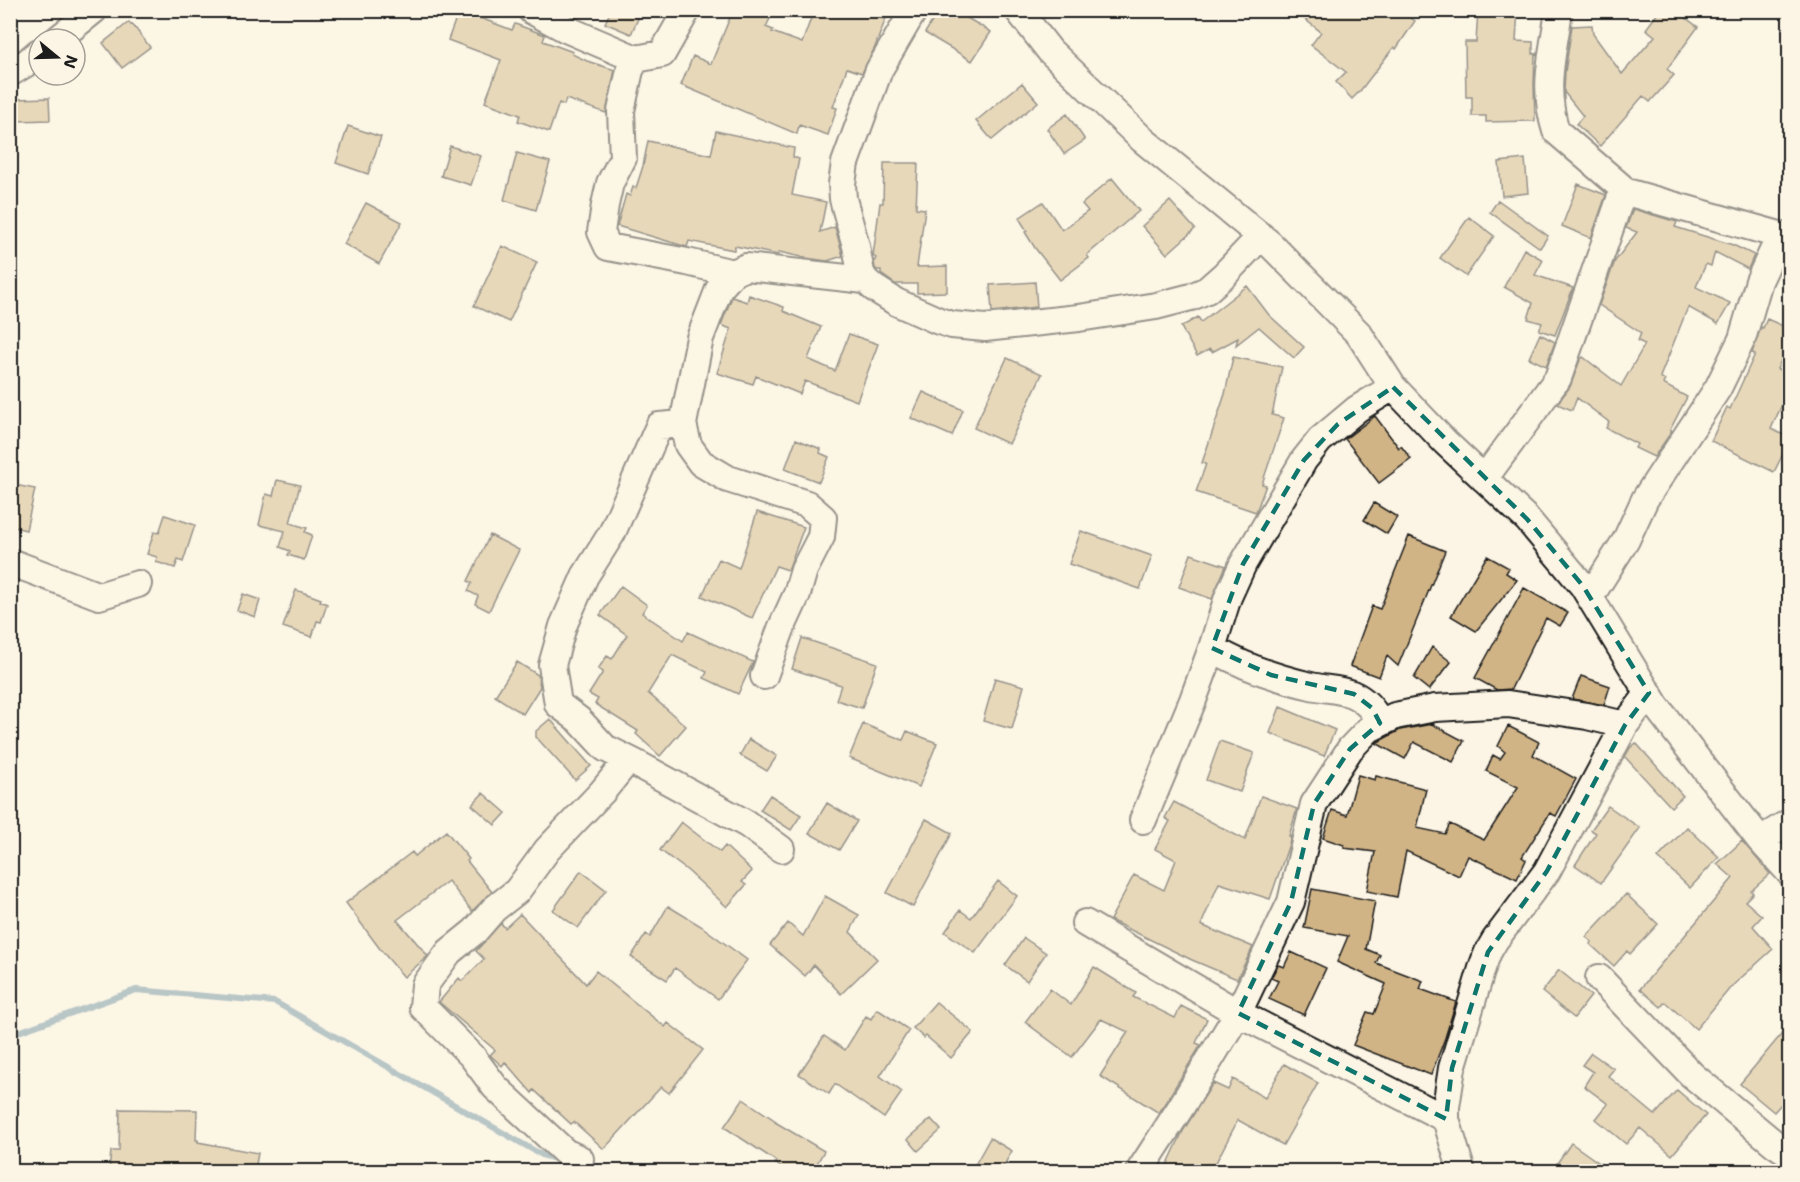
<svg xmlns="http://www.w3.org/2000/svg" width="1800" height="1182" font-family="'Shantell Sans',sans-serif">
  <style>
    .lines { fill: none; stroke-linecap: round; stroke-linejoin: round }
    .stream { stroke: #678ca1; stroke-width: 6 }
    .building { fill: #d1b486; stroke: #1c1c1c; stroke-width: 1.5 }
    .minor-casing { stroke: #1c1c1c; stroke-width: 30 }
    .minor { stroke: #fcf5e5; stroke-width: 26 }
    .marked { fill: none; stroke: #0f766e; stroke-width: 4.5; stroke-dasharray: 12 8; stroke-linejoin: round }
  </style>
  <rect width="100%" height="100%" fill="#fcf5e5"/>
  <filter id="ink" filterUnits="userSpaceOnUse"><feTurbulence type="fractalNoise" baseFrequency=".0167" numOctaves="2"/><feDisplacementMap in="SourceGraphic" scale="12" xChannelSelector="R" yChannelSelector="G"/><feConvolveMatrix kernelMatrix="1 2 1 2 8 2 1 2 1" color-interpolation-filters="sRGB"/></filter>
  <g filter="url(#ink)">
    <g class="lines">
      <path class="stream" d="M10,1035L136,990L275,1002L542,1155L559,1160
        M583,1167L597,1172"/>
    </g>
    <path class="building" d="M459,10L512,30L515,24L545,35L543,41L573,52L572,54L587,61L615,70L606,113L566,99L564,105L559,103L549,132L518,121L520,115L485,102L501,60L448,40Z
      M611,10H642L631,34L605,23Z
      M733,10H774L766,27L773,30L772,32L802,43L814,10H865L886,18L875,47L862,73L847,68L833,107L837,108L828,135L799,125L797,134L681,85L693,56L711,64Z
      M939,10H950L960,17L962,15L991,32L972,61L925,33Z
      M1293,10H1399L1415,21L1396,49L1394,47L1360,91L1352,99L1336,82L1346,72L1311,45L1321,32Z
      M1478,10H1518L1516,41L1533,42V54H1537V56L1535,54L1534,84L1535,121L1486,122V116H1472V97H1466L1465,42H1476Z
      M1660,10H1675L1698,27L1667,69L1674,75L1650,102L1643,96L1600,146L1576,124L1583,116L1564,92L1565,72L1572,26L1592,25L1593,34L1622,74L1655,36L1646,29Z
      M129,22L131,25L132,24L150,47L122,68L103,43Z
      M1022,83L1038,102L992,140L976,121Z
      M49,98L50,120L17,121L16,99Z
      M1067,114L1085,140L1064,154L1047,129Z
      M348,126L381,137L368,174L336,163Z
      M716,131L794,148L793,157L799,159L792,195L826,202L820,232L835,227L843,256L827,261L806,258L779,252L778,255L735,246L734,250L689,241L687,247L617,226L626,194L630,196L633,187L636,188L643,166L648,141L711,155Z
      M450,146L481,156L471,185L441,176Z
      M517,153L550,162L536,210L504,200Z
      M1525,159L1528,193L1502,196L1499,162Z
      M884,163H918L916,208L925,209L917,267L947,266V292L917,293V284H895L881,274V270H877L875,268L874,262L876,258L873,256L880,203H883Z
      M1112,178L1139,211L1087,255L1089,258L1060,280L1035,248L1025,232L1027,231L1019,218L1043,202L1062,230L1088,211L1082,204Z
      M1578,184L1606,195L1591,238L1562,226Z
      M1498,200L1548,236L1540,248L1490,212Z
      M1170,201L1195,229L1167,254L1142,226Z
      M366,203L402,222L379,264L344,244Z
      M1633,209L1677,222L1675,227L1733,245L1754,255L1748,269L1715,252L1711,266L1706,264L1696,287L1730,303L1718,324L1688,307L1660,377L1665,380L1663,384L1687,397L1670,430L1672,431L1654,457L1635,448L1637,444L1606,428L1609,422L1577,398L1572,410L1557,404L1570,387L1580,360L1583,357L1621,386L1645,344L1638,341L1641,333L1599,305L1615,261L1637,232L1626,228Z
      M1469,217L1494,236L1466,276L1440,258Z
      M502,246L537,262L509,322L474,306Z
      M1524,249L1543,260L1535,275L1573,288L1555,335L1539,330L1542,323L1528,319L1533,303L1504,287Z
      M1035,282L1037,307L992,312L990,285Z
      M1247,286L1269,315L1304,347L1294,358L1259,327L1236,345L1238,338L1212,352L1210,349L1197,356L1181,327L1198,317L1201,322Z
      M749,295L784,307L783,311L821,327L808,359L835,371L849,334L878,344L857,401L805,381L800,394L756,376L753,384L717,373L731,329L721,325L732,297L747,302Z
      M1767,319L1790,329V342L1777,369L1790,375V387L1771,429L1790,438V440L1774,472L1711,441L1727,407L1730,409L1755,354L1752,353L1761,327L1763,328Z
      M1540,334L1555,342L1546,366L1529,358Z
      M1233,357L1282,367L1272,415L1284,418L1262,484L1266,485L1256,512L1196,492L1206,464L1202,463L1225,394Z
      M1007,358L1042,374L1009,444L974,428Z
      M923,392L963,410L952,436L911,418Z
      M1375,416L1399,448L1401,446L1411,459L1379,483L1345,439Z
      M796,439L821,449L820,453L829,457L819,482L785,469Z
      M277,480L300,485L290,523L307,528L305,532L312,535L304,560L288,555L290,551L280,547L285,531L259,525L266,494L273,496Z
      M10,484L35,489L26,530L10,526Z
      M1374,503L1397,517L1387,534L1364,520Z
      M757,512L804,527L788,570L776,566L752,618L702,596L719,559L739,568Z
      M165,515L195,525L183,562L178,560L175,568L156,562L157,557L147,554L154,532L159,533Z
      M1081,531L1152,556L1140,589L1069,564Z
      M490,535L519,550L489,611L475,604L478,596L468,591L472,583L468,581Z
      M1409,536L1445,551L1398,666L1387,656L1379,677L1350,666L1372,606L1380,609Z
      M1191,554L1226,566L1212,599L1179,587Z
      M1487,556L1509,568L1506,573L1517,580L1476,631L1451,616Z
      M621,586L647,605L642,613L683,641L688,632L753,662L738,694L704,678L707,672L672,655L648,693L686,726L660,756L636,734L638,731L595,704L598,699L589,694L603,672L598,669L607,656L612,659L627,635L600,615Z
      M1524,588L1568,613L1560,626L1546,618L1511,689L1497,690L1475,678Z
      M296,590L321,599L320,601L327,604L321,622L317,621L312,637L283,627Z
      M243,594L260,600L255,617L237,610Z
      M802,638L877,663L862,708L836,700L841,685L792,669Z
      M1432,647L1451,662L1429,690L1414,678Z
      M517,662L538,675L540,687L523,714L495,696Z
      M1581,676L1610,686L1604,705L1572,699Z
      M995,678L1024,686L1012,729L983,721Z
      M1280,707L1335,730L1324,756L1270,733Z
      M550,719L591,766L575,780L536,737V731Z
      M863,724L903,740L907,731L937,743L919,787L849,758Z
      M1432,724L1464,741L1453,762L1414,742L1405,759L1376,743L1400,730Z
      M1508,726L1539,742L1533,755L1576,779L1556,816L1550,813L1522,857L1526,860L1517,879L1468,856L1459,876L1406,851L1397,897L1367,891L1375,852L1344,848V845L1323,838L1332,810L1347,815L1358,775L1375,780L1376,776L1426,789L1417,828L1445,834L1450,824L1484,840L1518,787L1486,771L1493,755L1500,759L1505,752L1498,746Z
      M749,739L777,756L767,771L740,755Z
      M1220,741L1254,753L1240,792L1206,780Z
      M1636,743L1683,796L1671,807L1625,757L1630,748Z
      M483,793L506,813L495,825L472,805Z
      M770,795L801,815L791,830L760,810Z
      M1261,796L1297,809L1289,836H1291L1289,844L1270,899L1219,883L1201,925L1253,947L1237,979L1192,960L1110,920L1134,875L1164,890L1176,860L1155,849L1170,821L1165,818L1174,802L1245,840Z
      M827,803L857,821L839,850L809,833Z
      M1608,806L1640,828L1601,883L1575,865L1596,833L1591,830Z
      M926,819L952,833L913,907L887,893Z
      M681,822L720,852L725,846L752,871L742,882L746,885L727,907L688,871L660,850Z
      M1687,827L1719,857L1690,888L1658,858Z
      M446,831L469,859L467,861L492,892L472,911L448,881L397,920L428,956L404,977L380,949L346,903L412,852L415,856Z
      M1742,841L1770,874L1751,891L1753,893L1745,901L1762,916L1753,926L1773,949L1731,987L1696,1029L1665,1002L1661,1007L1640,989L1733,878L1717,864Z
      M581,871L606,890L578,928L553,910Z
      M998,881L1017,896L975,953L945,932L960,910L971,918Z
      M1312,889L1375,901L1366,949L1380,955L1376,963L1423,981L1420,989L1456,1002L1445,1038L1431,1075L1353,1045L1367,1012L1374,1014L1386,984L1337,962L1348,936L1304,928Z
      M1626,894L1658,924L1630,954L1627,951L1614,966L1590,944L1592,942L1586,937Z
      M825,896L859,915L850,932L877,959L841,994L814,965L805,976L770,945L788,923L803,936Z
      M668,906L701,926L747,960L718,999L675,968L667,980L631,957L646,934L650,937Z
      M520,914L586,984L596,971L665,1027L668,1023L703,1050L669,1093L661,1087L604,1149L574,1122L571,1124L534,1090L532,1093L505,1062L502,1066L490,1055L495,1050L439,1002L459,978L462,981L484,959L476,951L501,923L505,928Z
      M1024,938L1046,953L1027,981L1005,965Z
      M1291,952L1326,968L1304,1015L1269,999L1278,981L1271,978L1278,965L1284,967Z
      M1094,967L1136,993L1133,997L1175,1018L1181,1006L1207,1019L1196,1043L1201,1045L1159,1113L1100,1076L1128,1032L1101,1019L1072,1057L1025,1022L1050,989L1071,1005Z
      M1559,970L1591,996L1574,1018L1542,992Z
      M936,1002L973,1032L951,1058L926,1036L924,1038L913,1028Z
      M877,1009L909,1030L880,1076L902,1092L884,1118L835,1084L829,1094L799,1074L824,1036L845,1050L866,1016L871,1019Z
      M1790,1024V1094L1774,1112L1740,1084Z
      M1591,1053L1614,1069L1608,1076L1655,1115L1677,1090L1706,1115L1672,1155L1640,1128L1626,1144L1596,1119L1608,1104L1584,1086L1593,1072L1582,1065Z
      M1284,1064L1318,1083L1283,1145L1238,1120L1211,1172H1164L1183,1131L1213,1083L1228,1090L1233,1079L1265,1098Z
      M743,1099L776,1121L775,1122L824,1151L812,1172H788L775,1163L776,1161L724,1127Z
      M120,1109L197,1110L196,1140H198V1142L258,1153L255,1170L232,1166V1172H109L111,1151H119Z
      M931,1119L941,1130L918,1151L908,1139Z
      M990,1138L1012,1151L1000,1172H971Z
      M1571,1143L1612,1172H1551Z"/>
    <g class="lines">
      <defs>
        <path id="minor" d="M531,10L566,29L636,59L662,54L687,10
          M914,10L879,70L845,163L842,184L843,199L856,246L861,273L865,280L874,288L896,302L939,321L952,325L985,328L1079,318L1156,306L1191,297L1207,290L1224,275L1261,236
          M1018,10L1050,51L1143,140L1269,243L1359,334L1393,387L1445,442L1527,519L1583,586L1656,706L1760,840L1790,873
          M58,39L94,10
          M636,59L630,70L621,111L623,158L610,183L605,205L601,232L608,247L687,262L733,273
          M10,73L25,64L39,52
          M1623,191L1790,238
          M683,424L659,426L612,533L585,576L563,626L552,665L558,704L579,720L605,748L639,765L747,824L781,849
          M1484,479L1558,378L1623,191L1620,186L1556,131C1542,87 1553,54 1559,10
          M10,562L99,596L138,584
          M1590,597L1626,540L1645,499L1718,388L1742,339L1759,281L1780,236
          M1212,648C1243,667 1276,678 1311,686C1324,689 1339,689 1352,694C1366,700 1374,710 1380,723
          M764,676L781,629L797,594L804,570L821,537L823,518L807,504L728,479L701,463L688,445L683,424L700,338L719,289L733,273L746,267L865,280
          M1143,820L1193,700L1212,648L1228,597L1243,564L1304,460L1320,440L1357,409L1393,387
          M1760,840L1790,822
          M1085,923L1238,1013L1446,1119
          M1599,978L1692,1075L1775,1144L1790,1154
          M574,1172L580,1159L565,1152L495,1087L472,1056L423,1007L425,985L449,952L475,931L494,909L517,891L547,850L602,792L628,760
          M1139,1172L1181,1107L1238,1013L1291,902L1314,804L1350,749L1369,729L1395,716L1435,708L1508,704L1587,716L1625,725
          M1462,1172L1446,1119V1107L1452,1068L1483,965L1488,952L1495,940L1547,871L1625,725L1649,693"/>
      </defs>
      <use href="#minor" class="minor-casing"/>
      <use href="#minor" class="minor"/>
    </g>
  </g>
  <path d="M0 0H1800V1182H0ZM1393,387L1527,519L1583,586L1649,693L1625,725L1547,871L1488,952L1452,1068L1446,1119L1238,1013L1291,902L1314,804L1350,749L1380,723L1372,708L1354,694L1271,675L1212,648L1243,564L1304,460L1338,424Z" fill="#fcf5e5" fill-opacity=".55" fill-rule="evenodd"/>
  <path class="marked" d="M1393,387L1527,519L1583,586L1649,693L1625,725L1547,871L1488,952L1452,1068L1446,1119L1238,1013L1291,902L1314,804L1350,749L1380,723L1372,708L1354,694L1271,675L1212,648L1243,564L1304,460L1338,424Z"/>
  <rect width="1800" height="1182" fill="none" stroke="#fcf5e5" stroke-width="36"/>
  <rect x="18" y="18" width="1764" height="1146" fill="none" stroke="#1c1c1c" stroke-width="2" filter="url(#ink)"/>
  <g transform="translate(57 57) rotate(109)"><circle r="28" fill="#fcf5e5" stroke="#a29e95" stroke-width="1.5"/>
  <path d="M0-4.5L10 22L0 15L-10 22Z" fill="#1c1c1c"/>
  <text y="-9" font-size="16" font-weight="bold" text-anchor="middle" fill="#1c1c1c">N</text>
  </g>
</svg>
